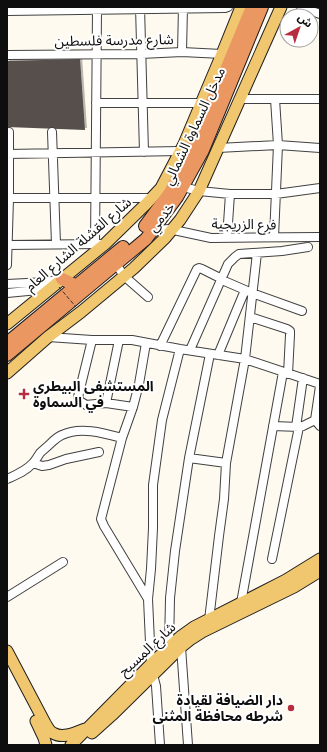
<svg xmlns="http://www.w3.org/2000/svg" width="327" height="752" font-family="Spectral,'Noto Sans Arabic',serif">
  <style>
    .building { fill: #564f4b; filter: url(#shadow) }
    .lines { fill: none; stroke-linecap: round; stroke-linejoin: round }
    .minor-casing { stroke: #414141; stroke-width: 10 }
    .major-casing { stroke: #1f1f1f; stroke-width: 13 }
    .highway-casing { stroke: #1f1f1f; stroke-width: 14 }
    .minor { stroke: #fff; stroke-width: 8 }
    .major { stroke: #f0c76e; stroke-width: 11 }
    .highway { stroke: #eb9761; stroke-width: 12 }
    .path-bridge { stroke: #303030; stroke-width: 1; stroke-dasharray: 4 2; stroke-linecap: butt }
    .poi-dot { fill: #b62e3e; stroke: #fff; stroke-width: 1.5 }
    .labels { text-anchor: middle; stroke-width: 4; stroke-linejoin: round; paint-order: stroke }
    .street-label { font-size: 14px; fill: #0e0e0e; stroke: #fff }
    .poi-label { font-size: 14px; font-weight: bold; fill: #0e0e0e; stroke: #fff; text-anchor: start }
  </style>
  <defs>
    <filter id="shadow"><feDropShadow dx="2" dy="-2" stdDeviation="0" flood-color="#0004"/></filter>
  </defs>
  <rect width="100%" height="100%" fill="#fefaf0"/>
  <path class="building" d="M80,59L85,130L7,127V61Z"/>
  <g class="lines">
    <defs>
      <path id="minor" d="M140,7L144,152
        M301,7L320,14
        M7,11L225,8L228,7
        M182,52L183,7
        M7,55L141,54L182,52L222,54
        M240,99H320
        M96,103H201
        M52,132L56,244
        M218,148L278,145L320,148
        M7,154L181,151
        M183,187L199,191L230,194H276L320,188
        M7,198H152
        M151,234L158,230L169,229L211,238L320,237
        M274,237L278,145L275,99
        M227,238L230,194
        M95,244L97,10
        M7,245L100,244
        M116,264L124,276L148,297
        M7,265L9,198V132
        M222,280L252,293L302,311
        M7,284L47,282L61,279
        M7,293L49,289
        M250,317L287,329L290,331V335L288,374
        M48,337L92,340H132L180,349L245,359L320,384
        M92,340L78,397L80,401L86,405L106,403L133,407
        M146,343L139,384L133,407L122,438L101,519L104,526L148,599
        M160,346L197,269L199,268L202,269L222,279
        M190,350L228,264L235,257L239,254L282,251L308,247
        M218,355L245,290
        M320,386L315,420L320,426
        M106,403L119,340
        M273,426L299,427L303,426L315,420
        M296,427L303,378
        M189,458L226,463
        M33,463L42,466L49,465L66,459L99,452
        M7,479C16,475 26,471 33,463C36,460 38,456 40,453C43,450 47,447 50,444C53,441 57,437 62,435C80,426 104,433 122,438
        M272,559L299,427
        M7,597L63,562
        M241,603L283,372
        M209,620L219,536L224,499L226,463L245,359L257,253
        M169,647L170,598L175,551L189,458L210,354
        M181,647L188,745
        M151,664L148,599L151,569L153,528V485L162,420L180,349
        M153,675L156,686L160,745"/>
      <path id="major" d="M7,324L105,244L146,204L161,188L184,144L222,54L241,7
        M7,373L48,337L81,312L134,268L165,238L180,220L199,191L281,7
        M7,651L45,723C47,726 49,731 53,733C62,739 75,733 85,729
        M36,721L44,738L46,745
        M92,733L112,715L181,647L191,639L202,632L294,587L320,571
        M71,745L151,664L180,637L194,627L286,580L320,559"/>
      <path id="highway" d="M145,226L171,191L197,135L225,72L252,7
        M62,279L77,286
        M7,343L123,247
        M7,355L116,264L146,239L177,197L203,150L262,7"/>
    </defs>
    <use href="#minor" class="minor-casing"/>
    <use href="#major" class="major-casing"/>
    <use href="#highway" class="highway-casing"/>
    <use href="#minor" class="minor"/>
    <use href="#major" class="major"/>
    <use href="#highway" class="highway"/>
    <path class="path-bridge" d="M59,287L76,307"/>
  </g>
  <g class="poi-dot">
    <path d="M22 388h4v4h4v4h-4v4h-4v-4h-4v-4h4z"/>
    <circle cx="291" cy="708" r="4"/>
  </g>
  <g class="labels">
    <g class="street-label">
      <text transform="translate(114 40) rotate(-1)" y="5">شارع مدرسة فلسطين</text>
      <text transform="translate(194 126) rotate(-65)" y="5">مدخل السماوة الشمالي</text>
      <text transform="translate(161 217) rotate(-51)" y="5">خدمي</text>
      <text transform="translate(244 224) rotate(1)" y="5">فرع الزريجية</text>
      <text transform="translate(78 244) rotate(-41)" y="5">شارع القشلة الشارع العام</text>
      <text transform="translate(147 649) rotate(-43)" y="5">شارع المسبح</text>
    </g>
    <g class="poi-label">
      <text x="33" y="391">المستشفى البيطري<tspan x="33" dy="16">في السماوة</tspan></text>
      <text x="283" y="705" text-anchor="end">دار الضيافة لقيادة<tspan x="283" dy="16">شرطه محافظة المثنى</tspan></text>
    </g>
  </g>
  <rect width="327" height="752" fill="none" stroke="#0e0e0e" stroke-width="16"/>
  <g transform="translate(299 28) rotate(40)"><circle r="19" fill="#ffffff" stroke="#9f9f9f"/>
  <path d="M0-3L7 15L0 10L-7 15Z" fill="#b62e3e"/>
  <text y="-6" font-size="11" font-weight="bold" text-anchor="middle" fill="#0e0e0e">ش</text>
  </g>
</svg>
